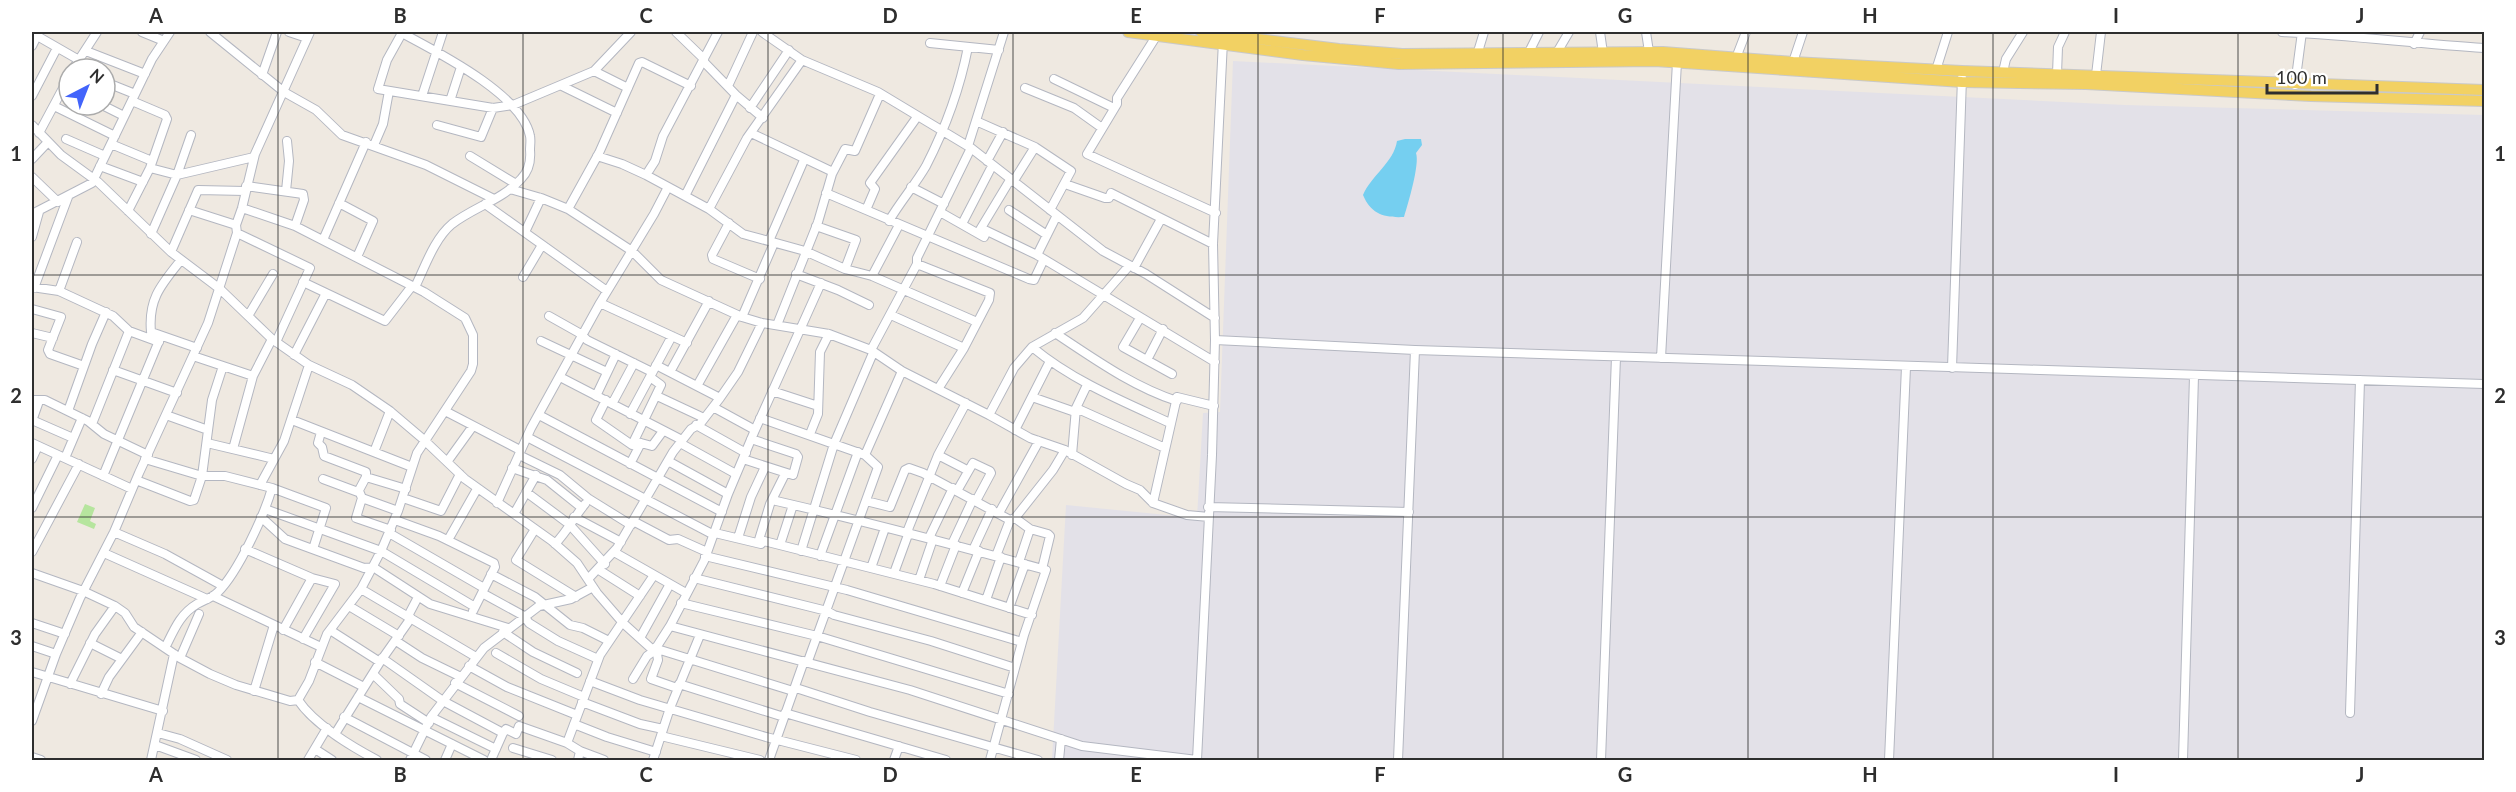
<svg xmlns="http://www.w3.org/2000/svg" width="2516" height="792" font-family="Lato,sans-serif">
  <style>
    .industrial { fill: #e3e1e8 }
    .green { fill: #b6e59e }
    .water { fill: #75cff0 }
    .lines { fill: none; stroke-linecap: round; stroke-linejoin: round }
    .minor-casing { stroke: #b4b7c1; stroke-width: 10 }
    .major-casing { stroke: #c9c9c9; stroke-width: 12 }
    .minor { stroke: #fff; stroke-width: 8 }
    .major { stroke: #f2d163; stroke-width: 10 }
    .grid { fill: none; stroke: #2e2e2e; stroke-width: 1.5; stroke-opacity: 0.55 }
    .neatline { fill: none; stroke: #2e2e2e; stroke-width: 2 }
    .grid-label { font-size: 20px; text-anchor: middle; font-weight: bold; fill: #2e2e2e }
  </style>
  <rect width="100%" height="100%" fill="#efe9e1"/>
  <path class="industrial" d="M1233,61L2125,105L2484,115V760H1052L1066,505L1197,518L1203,413L1220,412Z"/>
  <path class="green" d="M85,504L95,508L90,521L96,524L94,529L77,522Z"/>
  <path class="water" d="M1405,139H1421L1422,145L1416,153C1420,164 1408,204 1404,217C1384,218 1371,214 1363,195C1371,176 1394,162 1397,141Z"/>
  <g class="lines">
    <defs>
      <path id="minor" d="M142,32L164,41
        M210,32L284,92L316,110L342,135L426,165L494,199
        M289,32L307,38
        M400,32C435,51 522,94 530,136C531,140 530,145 530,150C531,161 529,171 521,179C502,200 474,207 452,224C434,239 425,267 415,287
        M676,32L704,59
        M762,32L802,60L878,92L971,148L1103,251L1146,274L1215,318
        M1600,32L1603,53
        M1646,32L1649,52
        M2282,32C2350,35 2417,44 2484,48
        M32,33L79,60
        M402,33L387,60L378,89L493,108L513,105L594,71L631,32
        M1157,35L1117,98V104L1087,154L1216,213
        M930,43L999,50
        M2414,44L2420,32
        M32,46L39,32
        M86,51L145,74
        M1528,54L1539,32
        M1556,54L1569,32
        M1477,55L1484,32
        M1736,58L1746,32
        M703,61L736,95L763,118
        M1793,62L1803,32
        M73,69L97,32
        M1936,70L1948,32
        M594,71L628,88
        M2003,72L2006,59L2023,32
        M2057,74L2058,47L2065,32
        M262,75L277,32
        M2096,75L2101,32
        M1054,79L1114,108
        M105,82L135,94
        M2295,85L2302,32
        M562,86L617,113
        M728,86L753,32
        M1025,88L1074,108L1102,128
        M32,96L57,48
        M422,96L443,32
        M450,101L461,67
        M102,105L124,116
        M54,106L115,136
        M750,108L789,50
        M976,121L1035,147L1071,171L1050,210
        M32,125L61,155L98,182L171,252L220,289L272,339L309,365L352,385L390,411L423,439L465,479L552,541L577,563L597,593L623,623L654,651L670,626L910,690L1082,746L1197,760L1212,455L1215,340L1213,244L1223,41
        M437,125L481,137L493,108
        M39,133L69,77
        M751,133L833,172
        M66,139L105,156
        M111,144L152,161
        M374,145L383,124L389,91
        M968,146L1004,32
        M470,156L516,184
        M597,156L622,164L646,175L709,209L743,234L805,251L845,269L872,276L977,322
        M32,159L48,142
        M987,161L1003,132
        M100,166L143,182
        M150,168L177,175L254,157
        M646,175L655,161L663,136L718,32
        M32,177L58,202
        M1013,182L1035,147
        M1065,184L1105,198H1109L1111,193L1213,244
        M246,186L303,194L304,200L295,226
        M911,187L944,204
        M510,189L541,198L568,209L632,251L661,280L742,317L762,323L829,334L871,350L902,371L989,415L1030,438L1065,450L1126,484L1140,490L1153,503L1187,515L1209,517
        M286,191L289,161L287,141
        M826,193L1029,279L1034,280L1043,261
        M685,196L736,95
        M339,203L373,221L357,257
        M485,204L607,291
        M242,208L295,226L424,292L465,318L473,335V364L471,371L417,453L398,511L381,551L361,589L327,634L309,681L298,700
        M568,209L599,153L639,63L642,62L691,86
        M709,209L747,138L802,60
        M189,210L236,225
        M866,210L875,189L870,183L917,117
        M1009,210L1047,235
        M128,211L150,168L167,119L165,115L132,101
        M940,212L984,237L987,231L1037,255L1215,362
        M32,214L92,183L152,59L170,32
        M889,221C900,202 915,185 926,166C945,129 960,88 968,47
        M729,223L712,255L713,259L760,279
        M962,224L992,166
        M816,226L856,240L845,269
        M525,232L541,198
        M237,233L310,268L276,342
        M978,233L1010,180
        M151,234L177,175L191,135
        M32,237L39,212
        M323,240L366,142
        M769,241L804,160
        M171,252L198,190L245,191
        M1037,255L1057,215
        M181,260C161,285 148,299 151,332L197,348
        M917,264L990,293L989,300L964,348L938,389
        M1134,268L1161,219
        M796,274L838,290L869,305
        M872,276L899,225
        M523,277L542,245
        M303,282L385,321L412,286
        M32,287L59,291L113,316L129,331L159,342
        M34,288L68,197
        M59,291L77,242
        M600,303L687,343
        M32,309L61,317L48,350L50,354L84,366
        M891,315L964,348
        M248,316L273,274
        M549,316L581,334L587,340L652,372
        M742,317L774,243
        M1140,318L1123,347L1172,374
        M777,325L818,222L832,174L845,149L855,151L880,94
        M32,333L53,338
        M1055,333C1093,358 1133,387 1177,401
        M1215,340L1415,350L2484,384
        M541,341L607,372
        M1032,347C1073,381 1122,401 1170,423
        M871,350L917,264V258L971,148
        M294,355L326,293
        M193,356L253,376
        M1661,358L1677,62
        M1147,360L1163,329
        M656,365L720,398
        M1952,368L1962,78
        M113,370L177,393
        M670,372L709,301
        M560,377L682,440
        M697,386L737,315
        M772,391L818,406
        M596,396L616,354
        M657,396L704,418
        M1032,397L1075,412
        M32,400H45L88,421L104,434L148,455
        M606,400L596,420L632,445L641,443L652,446L663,431
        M612,404L634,363
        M713,407L755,430
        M1076,408L1165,448
        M68,411L92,344L106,312
        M445,411L520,450
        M630,414L672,336
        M166,415L208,430
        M539,415L722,512
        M989,415L1014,368L1032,347L1083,318L1129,266
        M760,418L865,455L878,467L808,661
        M32,420L73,438
        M292,420L412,467
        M32,421L39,401
        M92,424L129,331
        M696,425L746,453
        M1015,430L1050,361
        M321,432L318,443L322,447L324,456L366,472V477L406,489
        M810,434L818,414L820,352L829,334
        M527,437L714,535
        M32,443L132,489
        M207,443L274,459
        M680,443L736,474
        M632,445L661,385L650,377
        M233,449L253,376L272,339
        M374,452L390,411
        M519,455L560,475L589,499L631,525
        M865,455L902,371
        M938,455L967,470
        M1072,455L1076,408L1087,385
        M65,458L82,418
        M32,459L38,446
        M145,459L202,476H225L272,488C264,516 238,572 218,592C212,598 204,600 197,604C180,614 174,630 165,648
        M743,459L793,475L798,457L796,454L751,439
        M668,461L728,494
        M447,462L473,426
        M630,464L641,443
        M512,468L547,480L582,508
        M103,476L161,336
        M323,479L358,492L366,477
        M136,480L190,501L194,500L202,476L212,400L223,366
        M260,485L284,441L309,365
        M272,488L326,508L313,549
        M359,491L362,498L356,518L391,530
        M957,491L973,463L990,471L991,473L976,501
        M526,492L569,524L605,564
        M362,498L398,511
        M403,498L441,511L460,474
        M772,500C864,521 955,545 1046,570L1024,635L990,760
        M866,501L890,507L905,470L909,468L923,473L1010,520L1015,518L1030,529L1048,534L1050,536L1042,569
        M497,503L531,428L600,303L654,214L668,187
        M1153,503L1177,397L1214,406
        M1208,507L1409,512
        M32,508L58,455
        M265,509L381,551L475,607
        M999,513L1039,441
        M514,514L536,475
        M261,517L285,539L364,568L373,567L430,604L508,628
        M574,517L621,542
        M1015,518L1053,470L1065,450
        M395,520L439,536L494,563L495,567L473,611
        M633,521L669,540L678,539L707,552
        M535,529L516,560L576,597
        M114,532L165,554L223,586
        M907,532L938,455L966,403
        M389,533L484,588
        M715,533L761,544L764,541L934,584L1032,615
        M738,538L751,497L765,467
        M929,538L953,488
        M448,540L477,489
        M758,543L770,504L785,474
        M555,544C567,532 574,517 585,504
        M952,544L973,499
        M780,545L793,505
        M245,549L312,578L335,584L303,639
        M973,550L992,509
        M801,551L834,444L873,353
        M32,552L79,464
        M614,552L686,593
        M104,553L207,599
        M705,556L847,590L1022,642
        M820,556L858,452
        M996,556L1010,520
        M1019,562L1030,529
        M871,568L885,528
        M599,570L640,596
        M32,573L83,591L115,606L125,613L134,627L180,658L210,674L236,685L290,701L298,700
        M894,573L909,532
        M491,574L535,597L570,625L583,628L609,641
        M589,578L617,548L673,452L691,429L700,424L720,398L738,372L762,323
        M694,578L827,611L834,615L931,641L1015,668
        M919,580L933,539
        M940,586L956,545
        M361,589L476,657
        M482,593L524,616L529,623L558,641L598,659
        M962,593L979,551
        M213,596L321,647
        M986,600L1001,557
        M681,603L817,636L1009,694
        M349,606L399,636
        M1009,608L1025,564
        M408,616L418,597
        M32,623L65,634
        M670,626L704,561L728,494L755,430L821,283
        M283,630L312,578
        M330,630L380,662
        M503,632L533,652L577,673
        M640,638L670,584
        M396,641L422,658L461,677
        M90,643L122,659
        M32,646L56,654
        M656,647L658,660L651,679L677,688
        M657,649L793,691L796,688L870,712L1038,760
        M496,653L541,679L584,697
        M180,658L199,614
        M382,658L443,701L503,733L506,729L516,734L519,726L567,743L580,751L604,760
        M315,662L364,687
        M469,666L507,687L577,715
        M32,672L163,711
        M373,674L399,699L400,704L429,723
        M633,679L647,656L654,651
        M590,681L640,700L766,737L856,760
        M455,683L519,716
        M70,684L95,634L115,606
        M679,684L784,717
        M254,691L274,625
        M101,694L109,677L142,632
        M358,697L484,760
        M298,700C314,724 352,747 377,760
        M582,702L640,724L663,729
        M785,713L946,760
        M2350,713L2360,380
        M344,717L426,760
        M431,717L496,749
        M32,721L56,654L80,598L114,532L139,473L208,323L237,233L236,225L242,208L255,154L310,32
        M574,724L607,737L656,752
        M158,733L180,739L227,760
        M335,734L380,662L411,618
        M661,736L760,760
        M567,743L600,655L654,575
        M155,745L196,760
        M513,748L552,760
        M315,749L332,760
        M32,757L41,760
        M151,760L174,654
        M308,760L327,728
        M410,760L431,717L484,648L539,606L571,599L593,587
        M445,760L452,744
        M491,760L503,733
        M578,760L580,751
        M653,760L670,708L700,635
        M769,760L804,661
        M894,760L899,746
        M1059,760L1061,739
        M1398,760L1415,350
        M1601,760L1616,357
        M1889,760L1906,367
        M2183,760L2194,376"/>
      <path id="major" d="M1128,32L1303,55L1399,64L1655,61L1962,82L2086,84L2311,96L2484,101
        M1201,32L1339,49L1402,54L1663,52L1793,62L1962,71L2484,90"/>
    </defs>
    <use href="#minor" class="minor-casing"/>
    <use href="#major" class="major-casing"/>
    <use href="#minor" class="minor"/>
    <use href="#major" class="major"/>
  </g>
  <path class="grid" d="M278,32V760M523,32V760M768,32V760M1013,32V760M1258,32V760M1503,32V760M1748,32V760M1993,32V760M2238,32V760M32,275H2484M32,517H2484"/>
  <rect width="2516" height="792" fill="none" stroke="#ffffff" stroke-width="66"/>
  <g transform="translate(87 87) rotate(42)"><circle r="28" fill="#ffffff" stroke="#ababab" stroke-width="1.5"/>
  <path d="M0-4.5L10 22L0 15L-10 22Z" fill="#4264fb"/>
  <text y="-9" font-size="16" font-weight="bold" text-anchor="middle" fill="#2e2e2e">N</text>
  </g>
  <path d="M2267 84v9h110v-9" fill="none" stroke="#2e2e2e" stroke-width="3"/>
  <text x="2276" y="84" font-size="18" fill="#2e2e2e" stroke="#ffffff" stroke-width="4.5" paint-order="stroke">100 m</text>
  <rect x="33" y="33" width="2450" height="726" class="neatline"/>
  <g class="grid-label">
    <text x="156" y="23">A</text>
    <text x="400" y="23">B</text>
    <text x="646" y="23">C</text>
    <text x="890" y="23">D</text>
    <text x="1136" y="23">E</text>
    <text x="1380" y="23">F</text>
    <text x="1625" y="23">G</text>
    <text x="1870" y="23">H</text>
    <text x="2116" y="23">I</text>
    <text x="2360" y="23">J</text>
    <text x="16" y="161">1</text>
    <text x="2500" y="161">1</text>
    <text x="16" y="403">2</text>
    <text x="2500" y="403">2</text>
    <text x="16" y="645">3</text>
    <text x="2500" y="645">3</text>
    <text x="156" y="782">A</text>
    <text x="400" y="782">B</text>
    <text x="646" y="782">C</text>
    <text x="890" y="782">D</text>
    <text x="1136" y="782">E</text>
    <text x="1380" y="782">F</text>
    <text x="1625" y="782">G</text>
    <text x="1870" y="782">H</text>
    <text x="2116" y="782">I</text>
    <text x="2360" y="782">J</text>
  </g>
</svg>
